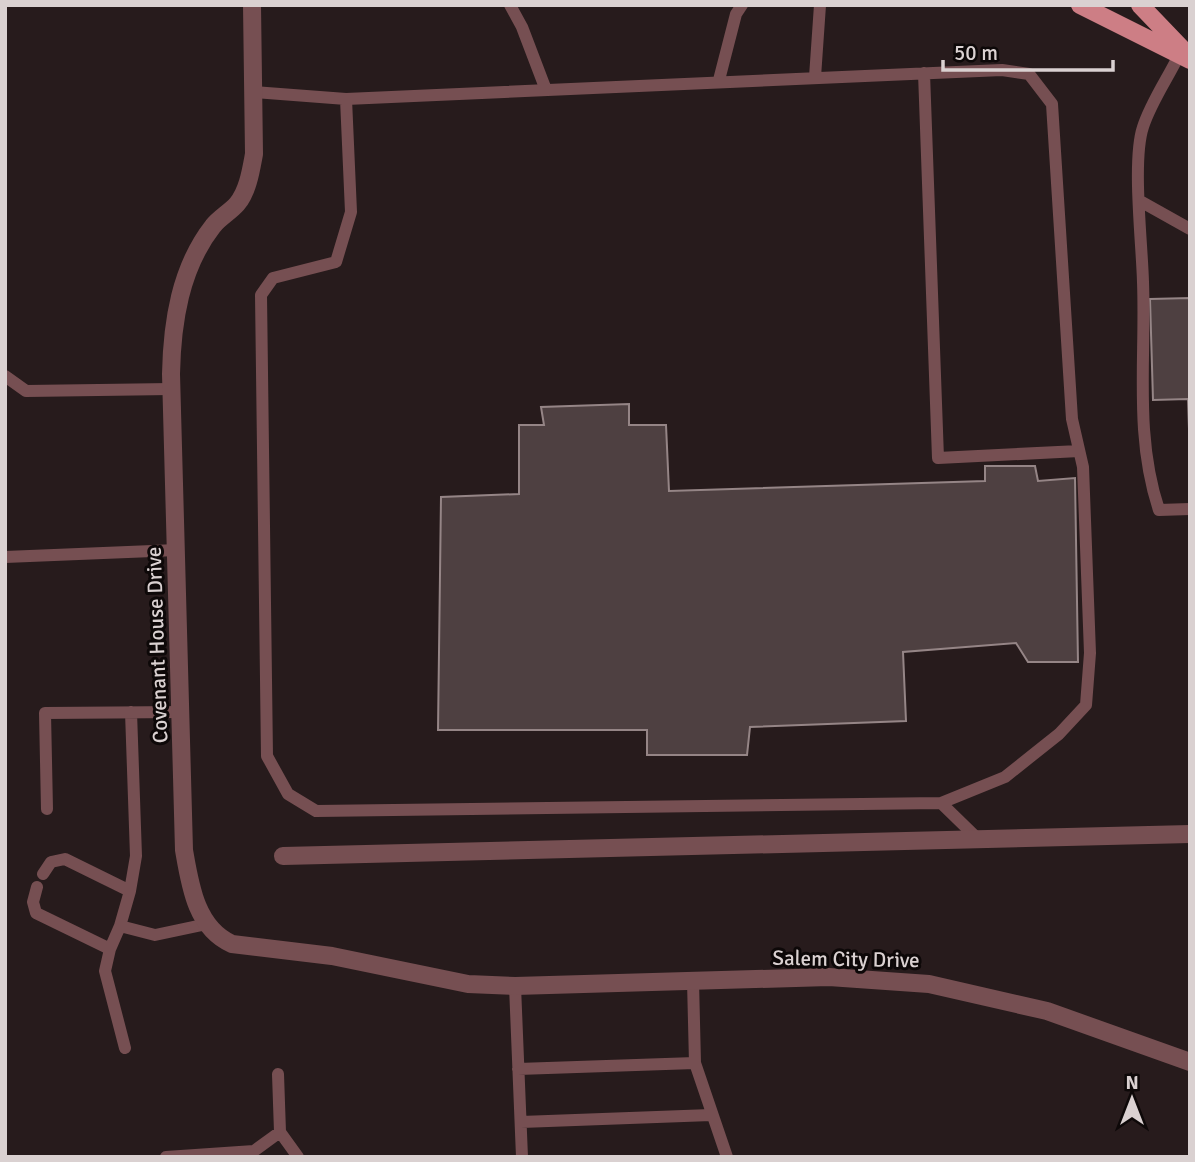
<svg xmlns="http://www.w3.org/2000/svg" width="1195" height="1162" font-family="Signika,sans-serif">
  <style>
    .building { fill: #4e4041; stroke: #958586; stroke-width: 2 }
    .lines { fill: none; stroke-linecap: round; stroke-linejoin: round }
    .lane { stroke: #764f52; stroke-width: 12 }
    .street { stroke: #764f52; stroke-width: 18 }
    .primary { stroke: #cd7e85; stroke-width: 18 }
    .labels { text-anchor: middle; stroke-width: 6; stroke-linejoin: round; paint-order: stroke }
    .street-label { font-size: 21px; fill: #dad1d1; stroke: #0d0808 }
  </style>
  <rect width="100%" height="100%" fill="#271b1c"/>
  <path class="building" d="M1190,298V459L1188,399L1153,400L1150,299Z
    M629,404V425H666L669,491L985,481V466H1035L1038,481L1075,478L1078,662H1028L1016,643L903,652L906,721L750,727L747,755H647V730H438L441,497L519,494V425H544L541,407Z"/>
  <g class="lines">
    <path class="lane" d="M510,5L522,27L546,90
      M1179,55C1168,78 1151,102 1143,127C1132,160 1142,243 1143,282C1146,359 1134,435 1159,510L1190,509
      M924,73L938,458L1079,451
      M815,77L820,5
      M719,80L736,14L742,5
      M253,92L346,99
      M1140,201L1190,229
      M5,376L26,391L171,389
      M5,557L177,550
      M941,803L1005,777L1059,734L1086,705L1090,653L1083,467L1072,419L1052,104L1029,74L1002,70L346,99L351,212L336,262L273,278L261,295L267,756L288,794L316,811L941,803L978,839
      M47,809L45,713L182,712
      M43,874L51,862L65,859L130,891L120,926L155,935L207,924
      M37,887L33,902L36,913L110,949L120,926
      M130,891L136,856L131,712
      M110,949L105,971L125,1048
      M693,981L695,1063L727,1157
      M515,986L522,1157
      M518,1069L695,1063
      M278,1074L280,1132L298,1157
      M521,1122L711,1115
      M166,1157L254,1151L280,1132"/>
    <path class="street" d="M252,5L254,154C251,170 248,191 237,204C230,212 219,218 213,226C180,268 172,323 171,374L184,850C190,885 196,928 232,944L332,956L468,984L515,986L829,977L929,984L1047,1011L1190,1062
      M283,856L1190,834"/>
    <path class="primary" d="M1080,5L1190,60
      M1140,5L1187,54"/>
  </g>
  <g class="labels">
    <g class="street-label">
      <text transform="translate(157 645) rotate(-92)" y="7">Covenant House Drive</text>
      <text transform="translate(846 959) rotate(1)" y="7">Salem City Drive</text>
    </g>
  </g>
  <rect width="1195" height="1162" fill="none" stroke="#dad1d1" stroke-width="14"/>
  <g transform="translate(1132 1099)" stroke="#0d0808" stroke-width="5" paint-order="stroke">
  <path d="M0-5L12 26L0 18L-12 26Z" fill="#dad1d1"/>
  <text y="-10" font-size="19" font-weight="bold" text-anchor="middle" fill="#dad1d1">N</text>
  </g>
  <path d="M943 60v10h170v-10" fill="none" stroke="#dad1d1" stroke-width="3.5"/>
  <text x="954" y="60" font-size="21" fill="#dad1d1" stroke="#0d0808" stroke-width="5" paint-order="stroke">50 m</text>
</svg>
